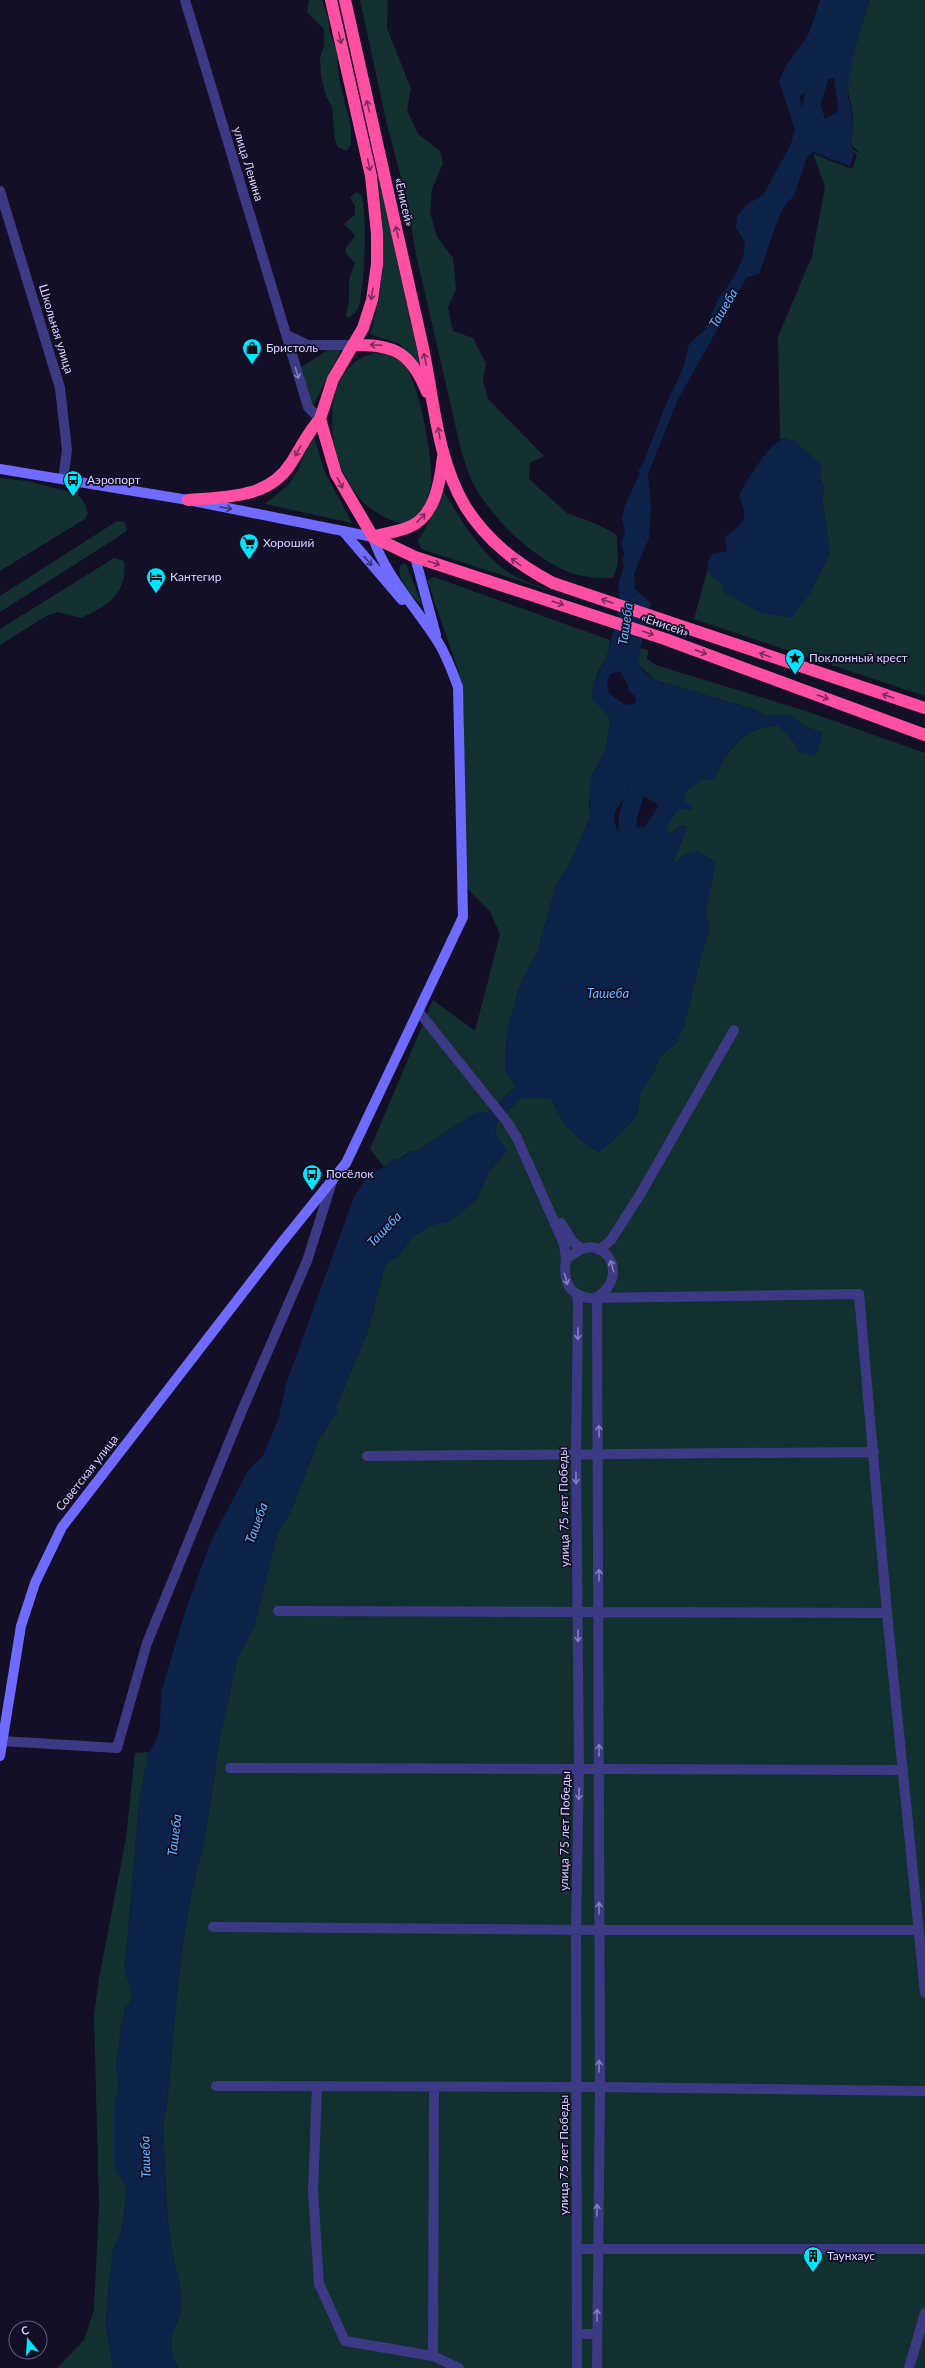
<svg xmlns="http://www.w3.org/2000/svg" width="925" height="2368" font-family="Lato,sans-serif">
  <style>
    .green { fill: #12302f }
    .water { fill: #0c2248; fill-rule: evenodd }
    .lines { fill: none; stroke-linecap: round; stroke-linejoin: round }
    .river { stroke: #0c2248; stroke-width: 18 }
    .street { stroke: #3d3a85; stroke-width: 10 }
    .secondary { stroke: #6f6bff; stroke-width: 10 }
    .highway { stroke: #ff4fa3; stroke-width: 12 }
    .oneway { stroke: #7d2c5e }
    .oneway2 { stroke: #837fbc }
    .oneway3 { stroke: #38347d }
    .labels { text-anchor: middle; stroke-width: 3.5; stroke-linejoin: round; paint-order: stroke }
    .street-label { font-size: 12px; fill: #d9d4ff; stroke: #130f26 }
    .poi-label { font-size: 12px; fill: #d9d4ff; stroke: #130f26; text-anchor: start }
    .water-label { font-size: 13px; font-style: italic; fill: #62b6ff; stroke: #130f26 }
  </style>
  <rect width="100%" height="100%" fill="#130f26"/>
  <path class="green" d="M309,0H322L328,17L330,33L336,48L339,78L351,128V145L346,151L338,147L335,140L332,107L326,96L321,76L320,57L324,47V29L307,12Z
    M360,0H388L387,28L411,89L407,110L418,134L440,151L443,163L432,189L430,212L437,237L453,258L456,289L448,308L453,331L473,338L486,364L483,380L488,399L544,456L530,463L529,479L567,513L597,524L617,535L618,564L613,578C603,578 593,578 583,576C542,569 488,516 471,479C467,470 464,459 461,450L416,254L405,192L387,125Z
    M869,0H925V696L694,619L707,571L723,584L810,593L830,553L822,499L824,488L820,476L821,464L787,438L780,439L778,337L812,256L825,187L813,154L852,169L857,156L850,148L861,154L851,144C853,133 854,119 852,108C850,101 848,95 848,87C849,58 862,28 869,0Z
    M376,164L421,368L400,344L370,334C389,277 384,222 376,164Z
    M357,192L362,196C367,217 365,289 358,309C356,312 352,315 349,318L346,316L349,302V280L355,263C338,247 347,250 355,235L344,224L355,214V206L350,197Z
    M342,348L312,408L300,368L328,350Z
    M376,353C387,353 395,354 403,363C419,379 434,462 431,485C429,497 424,509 414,517C411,520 406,523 401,523C395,522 387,518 381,515C334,492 313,401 354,363C360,357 368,355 376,353Z
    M313,434L325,472L352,523L265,504L288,485L298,470Z
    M0,478L27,481L78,494L85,504L88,513L85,519L0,571Z
    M443,489C458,517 483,557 511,574C524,582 540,586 554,592L421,549L418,541L437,508Z
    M117,521L125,522L127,530L118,537L0,612V596Z
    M114,558L124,561C128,593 108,606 81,618L58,612L48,615L0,645V629Z
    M406,564L422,604H420C412,595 394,578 401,565Z
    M434,577L610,640L607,657L596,676L603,709L608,715L610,723L605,752L593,773L589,803L590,817L573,857L556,886L538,950L519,987L508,1028L505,1059L506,1071L516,1086L489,1112L476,1113L417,1151L409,1152C402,1160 394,1158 384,1167L370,1149L433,1000L475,1031L500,934L489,910L464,885V708L458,670L427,580Z
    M640,648L648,650L647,659L656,665L809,712L925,753V2368H178C160,2330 183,2330 181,2298C180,2280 173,2262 171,2245C165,2205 165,2163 163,2123L167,2103C176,2018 179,1926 204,1844L220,1737L237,1659L254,1627L278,1531L290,1513L319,1439L337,1413V1405L368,1330L385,1266L390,1260L397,1258L413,1236L433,1225L449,1221L476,1201L488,1173L507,1150L495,1133L497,1122L520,1098H551C560,1121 577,1141 599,1152L623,1131L638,1114L640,1093L656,1067L660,1056L677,1043L679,1034L684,1026L701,956L710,928L705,913L716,862L697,851L684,855L678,861H674C677,849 684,839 687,826H681L669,835L666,826L678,809H683L684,796L688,789L702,779L714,780C725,752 746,724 779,726L795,743L798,753L823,733L804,726L790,715H765L756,710L655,680L640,666L638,660Z
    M149,1752L140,1795L126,1955L125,1969L133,1998L125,2009L122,2022L116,2064L119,2089L114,2103V2165L127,2188L122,2230L113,2250L108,2293L106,2328L113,2368H57L84,2340L94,2310L99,2205L94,2015L99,1978L126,1838L135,1753Z"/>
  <path class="water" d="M820,0H869L855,47L848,85V98L852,110V121L854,127L851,144L854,155L850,166L813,152L807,157L794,196L785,205L778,219L759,274L747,277L678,399L648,474L651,507L649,538L634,574L635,589L651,603L638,660L643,671L655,680L756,710L765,715H790L804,726L823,733L818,750L813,757L805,752L798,753L795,743L779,726C746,724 725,752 714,780L702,779C694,786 684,788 685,802L691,804L692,810L678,809L666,826L670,835L681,826H687C684,839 677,848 674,861H678L684,855L697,851L716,862L705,913L710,928L701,956L684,1026L679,1034L677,1043L660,1056L656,1067L640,1093L638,1114L623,1131L599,1152C577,1141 560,1121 551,1098H520L497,1122L495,1133L507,1150L488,1173L476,1201L449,1221L433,1225L413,1236L397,1258L390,1260L385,1266L368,1330L337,1405V1413L319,1439L290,1513L278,1531L254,1627L237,1659L220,1737L204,1844C179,1926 176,2018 167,2103L163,2123C165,2163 165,2205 171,2245C173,2262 180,2280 181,2298C183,2330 160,2330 178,2368H113L106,2328L108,2293L113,2250L122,2230L127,2188L114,2165V2103L119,2089L116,2064L122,2022L125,2009L133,1998L125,1969L140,1795L149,1752L156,1741L160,1727L161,1692L186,1609L211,1541L249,1469L263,1456L278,1420L286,1384L354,1197L368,1175L384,1167L392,1160L405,1157L409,1152L417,1151L476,1113L489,1112L516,1086L506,1071L505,1059L508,1028L519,987L538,950L556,886L573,857L590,817V779L605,752L610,723L608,715L592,699L593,683L607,657L620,603L618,585L624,566L622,562L623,557L625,555L621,544L625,532L622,519L625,505L640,473L638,471L643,464L663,411L684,366L689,344L706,329L717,301L734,277L743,258L745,242L736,228L737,217L746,205L763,195L790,146L795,130L779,81L786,66L809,33ZM834,78L838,108L836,113L825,119L822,109L819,104L807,109L801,107L800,96L805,93H812L816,82ZM620,672L628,685V689L636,698L635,703L625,705L609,693L607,682L611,673ZM631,794L647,798L659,806L645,826L618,831C608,814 619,804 631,794Z
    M787,438L796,442L821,464L820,476L824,488L822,499L830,553L810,593L792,618L761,613L723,592V584L707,571L708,561L712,554L727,551L725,537C747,520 748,521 739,495C748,479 769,441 787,438Z"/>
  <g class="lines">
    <path class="river" d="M804,130L825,58
      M627,853L628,816L643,771"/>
    <path class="street" d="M185,0L308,407L320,419
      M0,191L60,388L67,450L63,479
      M287,335L308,345H354
      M419,1012L507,1122L517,1138L564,1244L566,1259
      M561,1223L573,1242L582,1249
      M599,1250L611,1240L641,1193L734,1030
      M577,1295L578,1305L576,1455L579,1769L576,1930L577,2368
      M597,1297C628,1278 609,1239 582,1249C577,1251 571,1256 566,1259C563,1279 567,1294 588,1298L859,1294L887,1613L925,1993
      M367,1456L874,1452
      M278,1611L887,1613
      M2,1741L117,1748L147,1643L241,1413L307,1261L332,1182
      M230,1768L903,1770
      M213,1927L599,1930H918
      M216,2086L600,2087L925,2091
      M317,2087L313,2191L319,2284L345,2341L433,2356L459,2368
      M577,2249H925
      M577,2334H597
      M433,2356L434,2088
      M597,2368L600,2087L597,1297
      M909,2368L925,2313"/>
    <path class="secondary" d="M0,469L188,500L373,537C385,576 416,607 438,642C447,656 452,671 458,687L463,917L346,1163L279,1246L62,1527L35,1583L21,1626L0,1756
      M343,531L402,600
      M415,557L436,635"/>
    <path class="highway" d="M331,0L371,176L377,234V264L372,300L363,328L333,379L320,419L336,474L373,537L415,557L665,639L925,735
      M345,0C371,116 397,232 423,348C434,401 437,459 465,506C487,541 517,564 553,583L925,708
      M354,345C395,344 411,353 427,392
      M188,500C224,497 269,499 291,463C301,448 307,433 320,419
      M373,537C384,533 398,532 409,527C435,517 440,482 443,457"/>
  </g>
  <defs><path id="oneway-shaft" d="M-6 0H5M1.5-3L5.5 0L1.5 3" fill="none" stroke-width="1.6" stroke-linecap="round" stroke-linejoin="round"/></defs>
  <g class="oneway">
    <use href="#oneway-shaft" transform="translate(340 38) rotate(77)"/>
    <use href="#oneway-shaft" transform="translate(368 106) rotate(-103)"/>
    <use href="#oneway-shaft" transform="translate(369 165) rotate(77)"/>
    <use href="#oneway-shaft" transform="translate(397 232) rotate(-103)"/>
    <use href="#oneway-shaft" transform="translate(372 294) rotate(99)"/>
    <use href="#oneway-shaft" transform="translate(376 345) rotate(-177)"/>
    <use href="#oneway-shaft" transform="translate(425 359) rotate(-103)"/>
    <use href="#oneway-shaft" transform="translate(439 433) rotate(-100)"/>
    <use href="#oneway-shaft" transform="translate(298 451) rotate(118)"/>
    <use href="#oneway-shaft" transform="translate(340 483) rotate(63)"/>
    <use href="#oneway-shaft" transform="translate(421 518) rotate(-45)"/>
    <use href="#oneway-shaft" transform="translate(516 562) rotate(-144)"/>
    <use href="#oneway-shaft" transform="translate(434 563) rotate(18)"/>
    <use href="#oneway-shaft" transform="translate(607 601) rotate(-161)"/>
    <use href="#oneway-shaft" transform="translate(558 603) rotate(18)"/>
    <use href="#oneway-shaft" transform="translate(648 633) rotate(19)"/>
    <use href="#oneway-shaft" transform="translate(701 652) rotate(20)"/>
    <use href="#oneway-shaft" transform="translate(765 655) rotate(-161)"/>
    <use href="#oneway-shaft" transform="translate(888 696) rotate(-161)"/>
    <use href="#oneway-shaft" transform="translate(823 697) rotate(20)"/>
  </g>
  <g class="oneway2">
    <use href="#oneway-shaft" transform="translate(297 373) rotate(73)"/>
    <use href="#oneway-shaft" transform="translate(612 1266) rotate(-107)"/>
    <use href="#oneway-shaft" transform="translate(566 1279) rotate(75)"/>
    <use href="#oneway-shaft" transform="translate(578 1334) rotate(91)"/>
    <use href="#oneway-shaft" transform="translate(599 1431) rotate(-91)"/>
    <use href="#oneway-shaft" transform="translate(576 1478) rotate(89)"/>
    <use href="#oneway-shaft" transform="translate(599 1575) rotate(-90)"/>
    <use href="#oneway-shaft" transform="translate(578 1636) rotate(90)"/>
    <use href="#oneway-shaft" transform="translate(599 1750) rotate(-90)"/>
    <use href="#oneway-shaft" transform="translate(579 1794) rotate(91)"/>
    <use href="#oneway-shaft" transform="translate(599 1908) rotate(-90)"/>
    <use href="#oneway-shaft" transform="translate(599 2066) rotate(-90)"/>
    <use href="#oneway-shaft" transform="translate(597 2210) rotate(-89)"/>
    <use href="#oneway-shaft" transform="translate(597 2315) rotate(-90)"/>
  </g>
  <g class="oneway3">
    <use href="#oneway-shaft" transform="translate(226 508) rotate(11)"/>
    <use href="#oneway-shaft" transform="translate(368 561) rotate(49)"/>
  </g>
  <defs>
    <symbol id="shop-pin" viewBox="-11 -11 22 30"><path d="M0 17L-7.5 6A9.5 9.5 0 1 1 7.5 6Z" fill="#00e5ff" stroke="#130f26"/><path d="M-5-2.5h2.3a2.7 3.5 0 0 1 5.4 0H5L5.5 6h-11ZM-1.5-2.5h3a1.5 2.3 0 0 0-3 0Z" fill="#111"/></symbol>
    <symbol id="bus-pin" viewBox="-11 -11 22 30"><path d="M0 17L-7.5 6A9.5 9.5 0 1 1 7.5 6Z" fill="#00e5ff" stroke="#130f26"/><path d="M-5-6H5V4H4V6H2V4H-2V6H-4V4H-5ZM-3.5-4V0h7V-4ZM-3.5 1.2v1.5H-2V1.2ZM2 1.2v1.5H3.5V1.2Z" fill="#111"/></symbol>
    <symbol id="supermarket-pin" viewBox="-11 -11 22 30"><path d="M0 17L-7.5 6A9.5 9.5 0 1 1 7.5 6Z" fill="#00e5ff" stroke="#130f26"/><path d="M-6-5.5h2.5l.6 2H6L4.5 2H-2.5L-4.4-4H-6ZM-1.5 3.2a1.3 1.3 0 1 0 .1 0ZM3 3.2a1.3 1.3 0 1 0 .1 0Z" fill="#111"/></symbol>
    <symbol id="hotel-pin" viewBox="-11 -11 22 30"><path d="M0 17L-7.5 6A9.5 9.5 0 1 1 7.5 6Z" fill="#00e5ff" stroke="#130f26"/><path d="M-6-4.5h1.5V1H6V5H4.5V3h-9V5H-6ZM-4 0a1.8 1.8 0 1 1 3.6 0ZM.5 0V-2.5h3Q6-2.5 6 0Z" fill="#111"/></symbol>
    <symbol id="sight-pin" viewBox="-11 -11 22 30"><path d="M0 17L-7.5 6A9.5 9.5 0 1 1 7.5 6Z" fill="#00e5ff" stroke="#130f26"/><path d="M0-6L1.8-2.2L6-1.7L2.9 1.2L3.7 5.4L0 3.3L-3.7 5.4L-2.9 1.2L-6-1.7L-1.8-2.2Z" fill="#111"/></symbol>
    <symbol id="building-pin" viewBox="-11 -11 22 30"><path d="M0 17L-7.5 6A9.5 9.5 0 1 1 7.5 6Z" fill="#00e5ff" stroke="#130f26"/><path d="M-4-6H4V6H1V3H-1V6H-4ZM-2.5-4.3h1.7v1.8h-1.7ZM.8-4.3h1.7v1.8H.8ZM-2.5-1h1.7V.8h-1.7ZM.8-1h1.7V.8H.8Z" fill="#111"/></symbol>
  </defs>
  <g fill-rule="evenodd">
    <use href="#shop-pin" x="241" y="337" width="22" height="30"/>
    <use href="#bus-pin" x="62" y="469" width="22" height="30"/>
    <use href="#supermarket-pin" x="238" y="532" width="22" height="30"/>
    <use href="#hotel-pin" x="145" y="566" width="22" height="30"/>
    <use href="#sight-pin" x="784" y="647" width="22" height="30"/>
    <use href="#bus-pin" x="301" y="1163" width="22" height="30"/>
    <use href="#building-pin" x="802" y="2245" width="22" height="30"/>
  </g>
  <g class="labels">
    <g class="street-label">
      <text transform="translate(248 164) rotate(73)" y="4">улица Ленина</text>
      <text transform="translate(404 202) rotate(77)" y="4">«Енисей»</text>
      <text transform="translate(56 329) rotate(73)" y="4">Школьная улица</text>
      <text transform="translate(665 625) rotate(19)" y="4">«Енисей»</text>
      <text transform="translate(87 1473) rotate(-52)" y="4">Советская улица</text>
      <text transform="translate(564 1507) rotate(-91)" y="4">улица 75 лет Победы</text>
      <text transform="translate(565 1831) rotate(-89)" y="4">улица 75 лет Победы</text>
      <text transform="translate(564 2155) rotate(-90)" y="4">улица 75 лет Победы</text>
    </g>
    <g class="poi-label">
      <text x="266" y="352">Бристоль</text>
      <text x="87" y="484">Аэропорт</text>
      <text x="263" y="547">Хороший</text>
      <text x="170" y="581">Кантегир</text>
      <text x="809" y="662">Поклонный крест</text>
      <text x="326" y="1178">Посёлок</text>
      <text x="827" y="2260">Таунхаус</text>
    </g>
    <g class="water-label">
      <text transform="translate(723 308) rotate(-59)" y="5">Ташеба</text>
      <text transform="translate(625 624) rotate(-82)" y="5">Ташеба</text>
      <text x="608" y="998">Ташеба</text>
      <text transform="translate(384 1229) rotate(-46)" y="5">Ташеба</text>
      <text transform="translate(256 1523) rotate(-70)" y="5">Ташеба</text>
      <text transform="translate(174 1835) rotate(-83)" y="5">Ташеба</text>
      <text transform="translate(145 2157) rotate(-92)" y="5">Ташеба</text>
    </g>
  </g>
  <g transform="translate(28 2340) rotate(342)"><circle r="19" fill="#130f26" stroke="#625e7d"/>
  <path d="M0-3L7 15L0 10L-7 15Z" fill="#00e5ff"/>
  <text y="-6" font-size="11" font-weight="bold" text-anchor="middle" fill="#d9d4ff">С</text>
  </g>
</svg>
